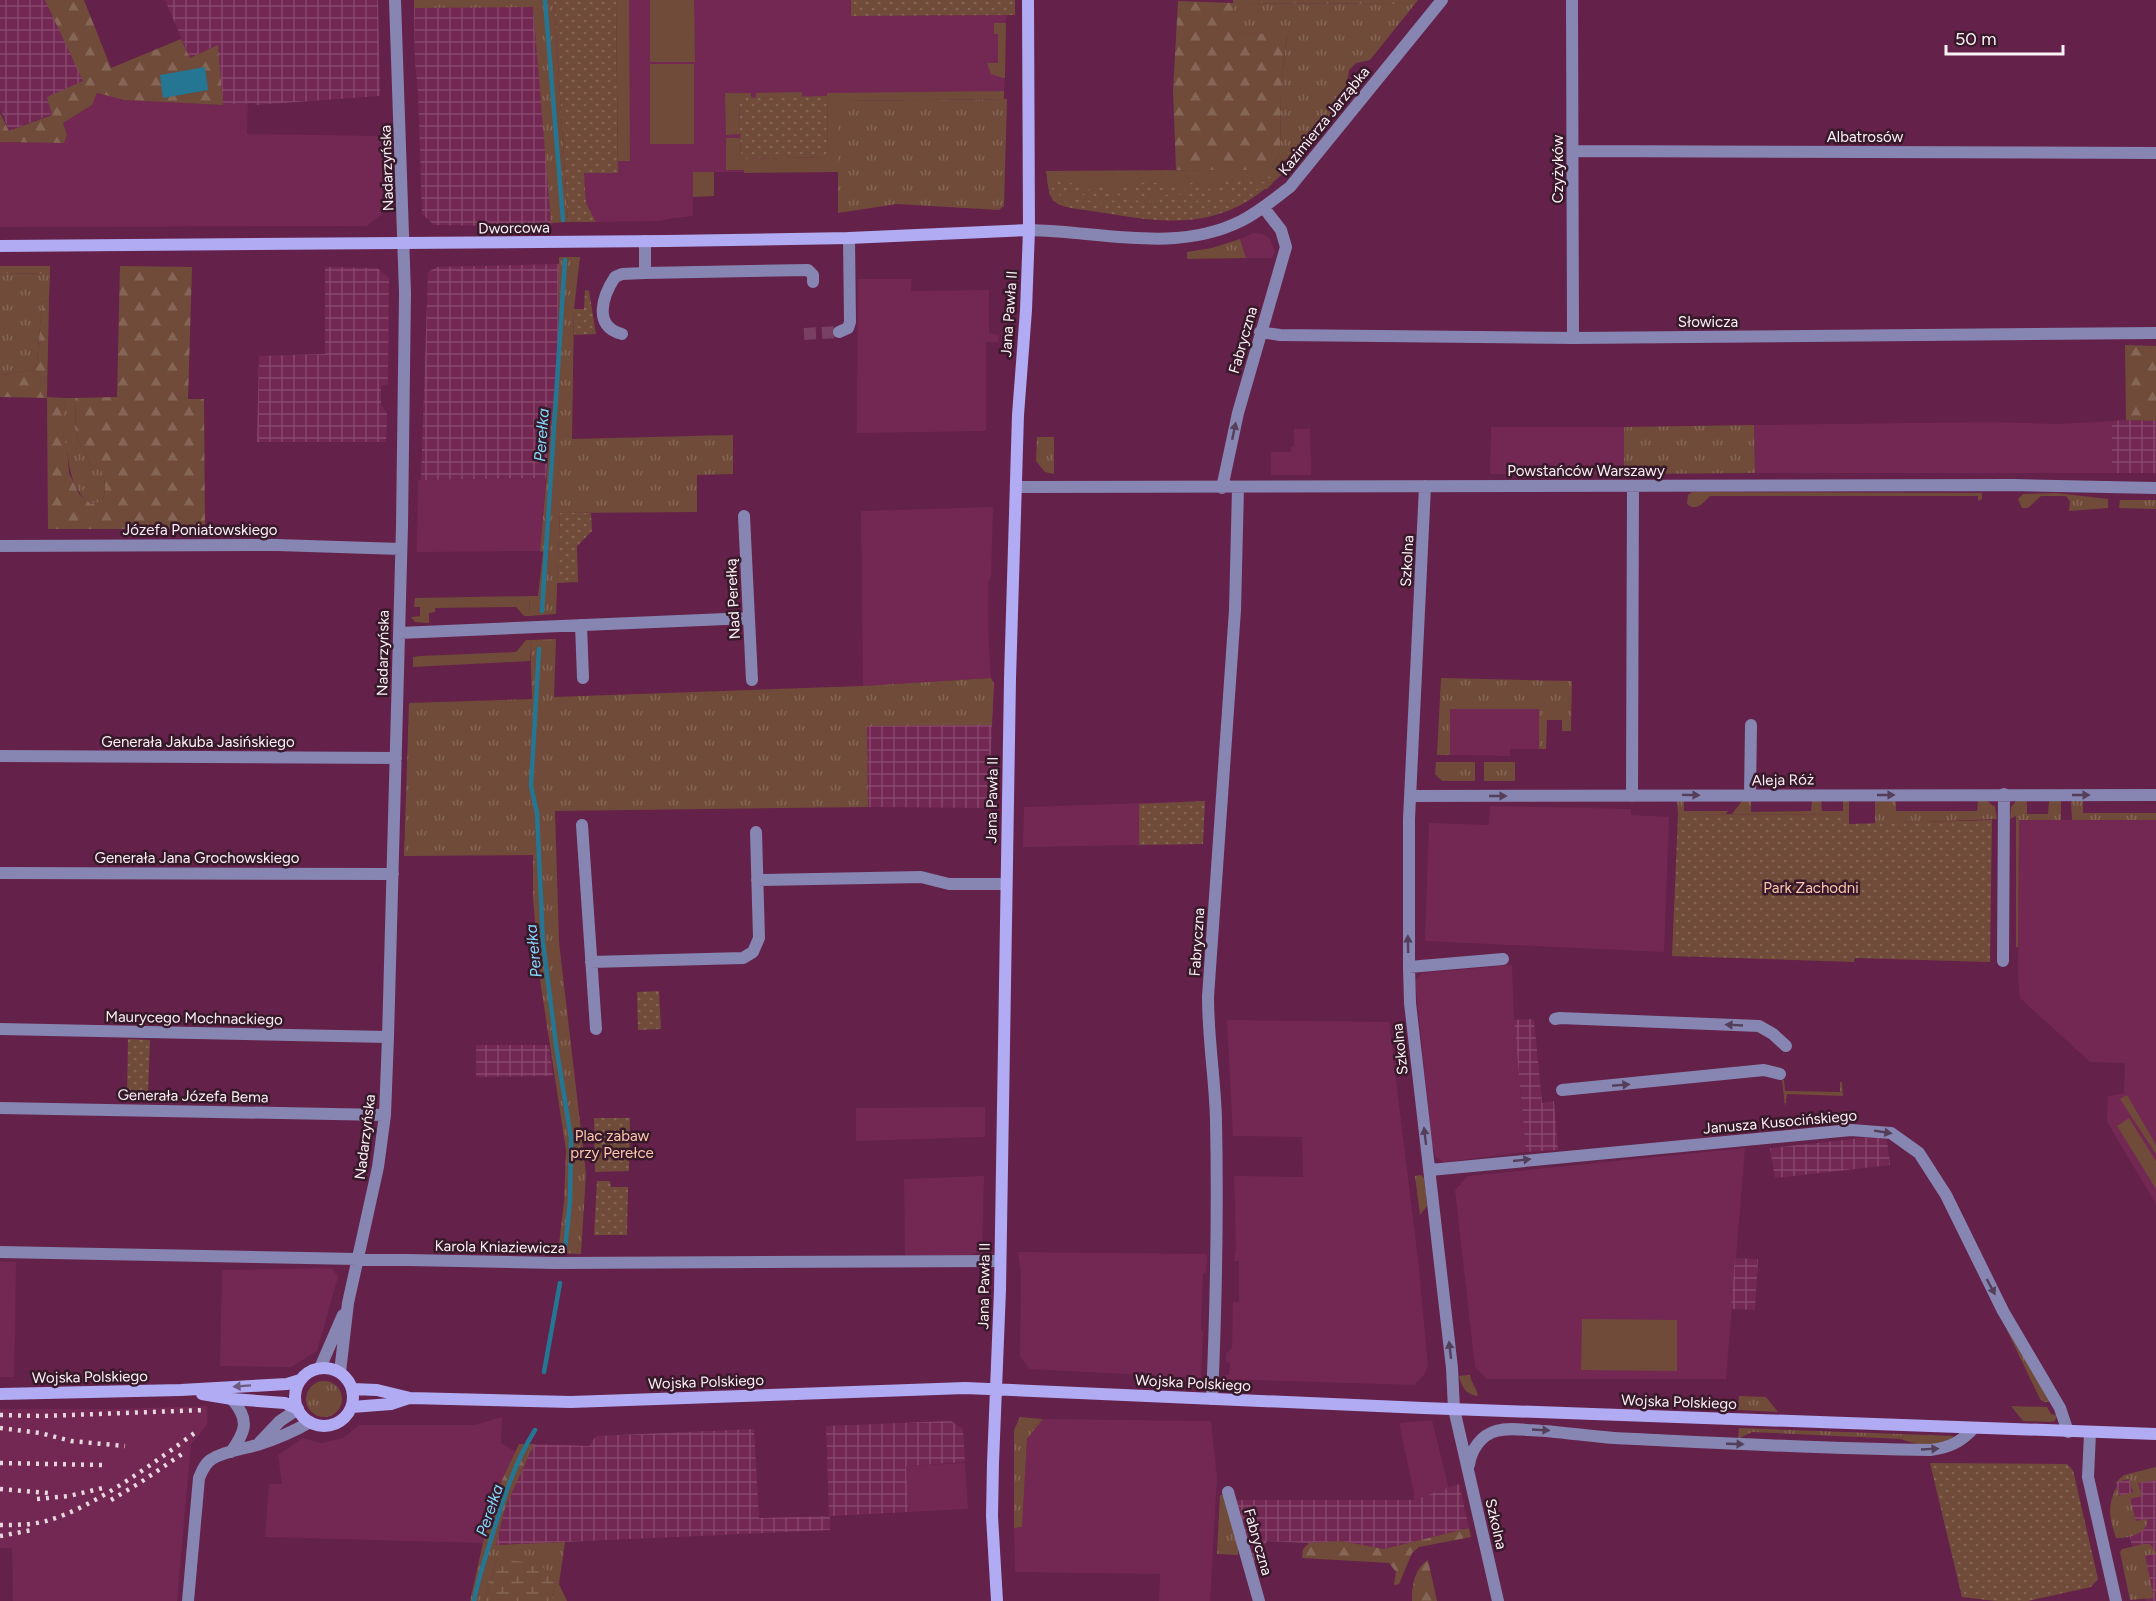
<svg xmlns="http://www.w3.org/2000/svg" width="2156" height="1601" font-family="Figtree,sans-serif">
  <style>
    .built { fill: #732854 }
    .industrial { fill: url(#industrial-grid) }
    .grass { fill: url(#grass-tufts) }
    .forest { fill: url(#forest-firs) }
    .wetland { fill: url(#wetland-marsh) }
    .park { fill: url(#park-dots) }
    .garden { fill: #704b39 }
    .water { fill: #257693 }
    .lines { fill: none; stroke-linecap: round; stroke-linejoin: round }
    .stream { stroke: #257693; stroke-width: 4.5 }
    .street-tunnel { stroke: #7a4063; stroke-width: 12; stroke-dasharray: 12 6; stroke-linecap: butt }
    .street { stroke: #8785b1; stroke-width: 12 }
    .secondary { stroke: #b0abf2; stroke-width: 12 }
    .rail { stroke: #e7d7df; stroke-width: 4.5; stroke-dasharray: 3 6; stroke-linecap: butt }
    .oneway { fill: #533f59 }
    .oneway2 { fill: #6d5b84 }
    .labels { text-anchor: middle; stroke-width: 5; stroke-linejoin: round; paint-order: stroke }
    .street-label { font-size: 15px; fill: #faf1f5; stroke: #37192a }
    .park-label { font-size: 15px; fill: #fdc7ad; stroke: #37192a }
    .water-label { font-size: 16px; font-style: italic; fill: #84d8fb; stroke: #37192a }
  </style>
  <defs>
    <pattern id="industrial-grid" width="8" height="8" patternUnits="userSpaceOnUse" patternTransform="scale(1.5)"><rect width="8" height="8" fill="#732854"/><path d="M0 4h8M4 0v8" fill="none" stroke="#88486d"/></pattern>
    <pattern id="grass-tufts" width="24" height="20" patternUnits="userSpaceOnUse" patternTransform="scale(1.5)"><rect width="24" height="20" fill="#704b39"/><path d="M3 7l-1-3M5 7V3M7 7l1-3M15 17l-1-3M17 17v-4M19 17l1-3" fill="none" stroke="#856556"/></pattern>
    <pattern id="forest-firs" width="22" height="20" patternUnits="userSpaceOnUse" patternTransform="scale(1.5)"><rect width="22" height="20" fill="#704b39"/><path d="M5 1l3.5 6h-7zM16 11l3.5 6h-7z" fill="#856556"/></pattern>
    <pattern id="wetland-marsh" width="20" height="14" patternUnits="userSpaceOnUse" patternTransform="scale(1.5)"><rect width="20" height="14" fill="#704b39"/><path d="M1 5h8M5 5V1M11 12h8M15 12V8" fill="none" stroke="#856556"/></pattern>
    <pattern id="park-dots" width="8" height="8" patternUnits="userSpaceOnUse" patternTransform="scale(1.5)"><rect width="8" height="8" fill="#704b39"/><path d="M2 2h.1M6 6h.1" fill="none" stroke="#856556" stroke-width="1.8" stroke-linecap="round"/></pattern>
  </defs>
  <rect width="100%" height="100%" fill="#642149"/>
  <path class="built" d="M616,0H851V16L1006,15L1004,99L839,101L838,172H693V216L673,218L659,221L596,222L586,203L584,173L618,172Z
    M97,93L124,100L223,105L248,103L247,134L382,136V214L367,226L0,227V142L64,143L67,135L63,123L92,105Z
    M1253,233L1263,234L1270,239L1275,252L1272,258H1246L1240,239Z
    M858,279H911V291L989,290V333L999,335L998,342H986V431L857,433Z
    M2112,421V473H1755L1754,425L1992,422L2059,424Z
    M1491,427H1624V474H1490Z
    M1294,429H1310L1311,475H1271V452H1291V447L1294,446Z
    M546,478L540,551L417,552L418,480Z
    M993,507L991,576L988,584V628L991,678L863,686L861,511Z
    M1450,709H1540L1539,749H1510V756L1450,755Z
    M1205,801L1203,844L1023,847L1024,807Z
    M1490,806L1631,809V815L1669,817L1664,952L1425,941L1429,823L1489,825Z
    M2019,820H2156V1204L2107,1122L2108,1096L2124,1093L2125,1063L2090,1062L2020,998L2018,975Z
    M1512,965L1514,1020L1526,1152L1444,1162L1436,1157L1432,1144L1415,981L1422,973Z
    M1227,1020L1389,1022L1418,1259L1428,1366L1424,1375L1414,1385L1226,1379L1225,1375H1229L1230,1364L1226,1361V1354L1232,1347L1233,1302H1239V1261H1234L1236,1248L1234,1176L1303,1177L1302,1137L1233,1136Z
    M985,1107V1137L856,1141V1108Z
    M1745,1148L1726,1379H1487L1475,1367L1455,1190L1468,1176Z
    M984,1176L982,1251L971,1255H905L904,1179Z
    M1018,1252L1207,1254L1206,1273L1203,1274L1201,1326V1331H1203L1201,1378L1030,1369L1020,1357L1021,1272Z
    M0,1262H16L14,1377H0Z
    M332,1268L338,1277L317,1351L291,1367L220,1366L222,1270Z
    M207,1406V1425L191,1444L177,1601H13L12,1548H0V1409H116Z
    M502,1417L501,1443L516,1452L495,1495L483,1543L265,1537L269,1484H282L278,1455L303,1438L321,1443L343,1438L359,1425H475Z
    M1043,1419L1211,1421L1217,1478L1210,1601H1159L1160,1574L1015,1572L1014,1528L1022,1527L1027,1439Z
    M1432,1420L1449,1489L1414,1500V1493L1399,1423Z
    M965,1463L968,1509L908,1512L905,1466Z"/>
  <path class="industrial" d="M0,0H59L97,93L52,114L9,131L0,109Z
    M165,0H378L380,96L255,105L254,103L223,105L218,45L190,58Z
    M533,6L552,227L434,225L422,214L418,92L415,62L414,8Z
    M559,264L558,346L546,478L421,480L428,272L437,267Z
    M325,267L377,268L389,278L388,384L381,386V405L387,413L386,442H257L259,356L325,354Z
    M2126,420L2156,421V473H2112V421Z
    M890,725H992L989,808L868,807L867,726Z
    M1531,1019L1534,1020L1542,1103L1554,1101L1558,1150L1526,1152L1514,1020Z
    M476,1045H549L553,1076L476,1077Z
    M1880,1136L1887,1140L1890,1165L1775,1178L1770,1148Z
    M1735,1258L1758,1259L1755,1310L1731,1309Z
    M951,1421L963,1429L965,1462L906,1466L908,1512L830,1516V1530L496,1545L505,1508L534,1444L589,1446L596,1436L754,1429L759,1518L829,1516L826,1426Z
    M2156,1474V1601H2146L2116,1482Z
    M1459,1484L1469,1528L1384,1549L1341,1541L1309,1543L1267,1541L1253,1563L1234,1500H1414Z"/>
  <path class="grass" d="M414,0H554L568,222L551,223L533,7L414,8Z
    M1233,3L1415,4L1370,60L1356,63L1349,70L1346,88L1349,92L1286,170H1271L1280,153L1281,88L1287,35L1233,33Z
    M1007,99L1004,206L999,210L897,204L838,213V101Z
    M1240,239L1246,258L1187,259V252L1212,248Z
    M559,257H580L574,309L572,439L733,435V474L697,475V512L560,513L556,614L529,616L530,596H538L543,552L540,551L558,346Z
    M2,273L50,274L49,300L42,303L37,363L33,370C21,371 11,376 0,374V274Z
    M65,398H76C76,412 73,429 79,442C83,450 87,455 89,464L101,468C106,481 106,490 102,502L91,504C72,490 70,472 67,450C66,445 64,441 63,436C61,425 64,410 65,398Z
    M1754,425L1755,473L1624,474V427Z
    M1037,437H1054V474L1045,472L1036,461Z
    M1692,492L1982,493V499L1978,501V496H1710C1703,503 1697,512 1687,504L1688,495Z
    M2023,494L2056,493L2108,499V508L2069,511L2070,501L2066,496H2041L2028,508H2022L2018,499Z
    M2120,500H2156V509L2119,508Z
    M556,639L554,697L863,686L991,678L994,684L992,725L867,726L868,807L555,811L559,942L586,1174L581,1254L558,1253L564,1202L566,1150L540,980L533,898V855L404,856L409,703L532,699L530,640Z
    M1441,678L1572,681L1571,731H1562V720H1547L1546,749H1539V709H1450V755H1437Z
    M1436,762H1475V781H1442L1435,774Z
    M1484,762H1515V781H1484Z
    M2052,799H2061V820H2019L2018,947H2016V816L2010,819L2011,807L2016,801L2024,800L2027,802V814H2048L2049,802Z
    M1849,800V815L1732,814L1742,801H1751V812L1811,811L1812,801H1821L1822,811H1843V801Z
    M1875,800L1896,801V811H1977L1978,801H1987L1995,807L1997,819L1875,824Z
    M2073,800H2083V813H2156V820H2072L2071,802Z
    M1677,801H1684V811H1728L1726,814H1678Z
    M1782,1080H1784L1785,1091L1840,1092V1082H1842L1843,1096L1787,1094L1785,1106Z
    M1840,1116L1841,1119L1788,1124L1789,1117Z
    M1421,1175L1424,1178L1427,1206L1420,1215L1415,1176Z
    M2003,1322L2050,1402H2044L2040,1399Z
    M1470,1375C1471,1383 1477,1388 1478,1396C1466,1395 1462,1387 1459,1376Z
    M306 1399a18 18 0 1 1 36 0a18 18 0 1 1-36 0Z
    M1739,1396L1766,1397L1778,1412L1738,1410Z
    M1020,1417L1043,1419L1027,1439L1022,1527L1014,1528V1430Z
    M1739,1428L1954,1436C1942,1450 1916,1445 1901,1439L1752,1432L1740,1438H1738Z
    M2156,1467V1480L2138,1483L2142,1496L2130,1499L2136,1521L2147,1519C2149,1533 2128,1539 2116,1538C2109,1517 2107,1506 2117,1486L2119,1496L2133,1492L2129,1479L2116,1482L2124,1475Z
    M1220,1495H1224L1238,1548V1555L1217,1554Z
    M565,1542L559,1584L567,1601H551L555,1584L497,1559L484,1601H470L483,1543L496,1545Z
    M2144,1544H2150L2156,1553L2145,1556L2154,1598L2130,1600L2120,1552L2122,1549Z"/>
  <path class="forest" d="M45,0H84L111,68L181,39L190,58L218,45L223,105L124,100L97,93L92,105L63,123L67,135L64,143L0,142V113L9,131L52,115L47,97L83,81Z
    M1233,0H1418L1415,4L1233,3V33L1287,34L1281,88L1280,153L1271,170H1176L1173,90L1178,1L1233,3Z
    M0,266H50V274L2,273L0,274Z
    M120,266L192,267L188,399H204L205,529H48L47,398L0,397V374C11,376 21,371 33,370L37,363L42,303L49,300L47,397L65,398L63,435L67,447L69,473L79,494L91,504L102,502C106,490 106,481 101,469L89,464C87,455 83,451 79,442C73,429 76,412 76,398L117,397Z
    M2125,345L2156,346V421L2126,420Z
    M519,1444H534L505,1508L496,1545L483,1543L495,1495Z
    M1469,1528L1471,1537L1419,1547L1412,1553L1399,1584L1394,1585L1396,1572L1389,1563L1302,1558L1303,1549L1309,1543L1341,1541L1384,1549Z
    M1428,1560L1437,1601H1412C1412,1586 1414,1569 1428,1560Z"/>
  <path class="wetland" d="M497,1559L525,1562L543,1567L555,1584L551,1601H484Z"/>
  <path class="park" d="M554,0H616L618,173H584L586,203L596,222H568Z
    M851,0H1015V15L851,16Z
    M827,96L828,157L741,159L739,98Z
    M1286,170C1230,228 1179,226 1105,213C1090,210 1074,210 1060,205C1046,199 1049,184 1046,171Z
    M585,290L589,291L596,334L574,335V309H584Z
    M560,513H591L592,531L577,546L578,582L557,583Z
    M1205,801L1203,844L1139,845V804Z
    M1678,814L1849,815V824L1992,820L1990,962L1855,958L1854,962L1672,956Z
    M659,991L661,1029L638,1030L637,992Z
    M128,1039L150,1040L148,1092H127Z
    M594,1118H630L629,1171L595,1172Z
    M597,1181H610L611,1187H628L627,1235H594Z
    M1930,1463L2067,1464L2073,1470L2098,1579L2091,1587L2028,1601H1995L1962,1597Z"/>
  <path class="garden" d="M616,0H629L630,161H618Z
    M650,0H694L695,62H650Z
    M994,23H1006L1005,78H1003L991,74L987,63H998V34H994Z
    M650,64H694V144H650Z
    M1004,91V99L839,101L838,172L744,173V170H726V138H740L741,159L828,157L827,93Z
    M802,92V97L756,98V93Z
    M725,93H751V98H739L740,134L726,135Z
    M1286,170L1280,176L1233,180L1203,191L1200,184L1194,181L1188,185V191C1158,180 1140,179 1110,192L1102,182L1094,186L1093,191L1065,181L1048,183L1046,171Z
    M693,172H714V196L693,197Z
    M1273,183L1267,189H1255L1240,201L1222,195C1197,203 1190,203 1165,194L1144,204L1128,196C1108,203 1095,205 1076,196L1065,202L1059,200L1054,193L1049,195V191L1057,188L1059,195L1062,198L1067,197L1074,190C1099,206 1110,196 1136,191L1139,199L1144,202L1148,200L1153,189L1168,191L1194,199L1231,188L1233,196L1241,198L1247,192L1246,184Z
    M530,596L529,616H524L516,607L435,608V612L429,613V623L415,622L411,617L420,616V607H414L415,598Z
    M526,640H530V661L413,667V657L420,656L516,652Z
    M2127,1095L2156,1145V1154L2120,1099Z
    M2129,1118L2156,1161V1189L2117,1126Z
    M1582,1319L1677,1320V1371L1581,1370Z
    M2011,1406L2047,1407L2051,1414L2057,1415L2055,1421L2051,1422L2023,1421Z"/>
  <path class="water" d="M205,67L208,90L163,98L160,75Z"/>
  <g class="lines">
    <path class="stream" d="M545,0L563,220
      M542,611L565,260
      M539,649L531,786L537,813L543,943L556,1045L571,1138L570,1201L565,1250
      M544,1372L560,1283
      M474,1601C478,1578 486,1556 493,1533C504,1497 515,1462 535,1430"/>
    <path class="street-tunnel" d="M804,334L839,332"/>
    <path class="street" d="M1572,0L1573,338
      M1573,151L2156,153
      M1029,230C1099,231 1175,254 1241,221C1259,212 1274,199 1290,187L1442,0
      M645,241V273L808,270L813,275V282
      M839,332L848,328L850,322L849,238
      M1260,332L1280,335L1573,338L2156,333
      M622,334C592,327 603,295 615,277L622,274L645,273
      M1425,486L1409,819V967L1410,1003L1452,1368L1454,1409L1498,1601
      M1016,487L2013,485L2156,488
      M1222,488L1238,413L1286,247L1281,230L1264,208
      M744,516L752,680
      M0,546L277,545L401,549
      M581,625L583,678
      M399,633L749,618
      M0,756L396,758
      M1410,796L2156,795
      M1632,796L1633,486
      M1750,796L1751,725
      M582,825L596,1029
      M0,873L393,874
      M757,880L921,877L949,884H1006
      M2003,961L2004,794
      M591,962L743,958L753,952L759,938L756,832
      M1409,967L1503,959
      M1555,1019L1560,1018L1759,1026L1773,1034L1786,1046
      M0,1029L388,1037
      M1562,1090L1764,1070L1780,1074
      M0,1108L385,1115
      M1430,1170L1851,1130L1891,1133L1919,1153L1946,1195L2003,1311L2060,1408L2068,1432
      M0,1252L556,1263L1000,1261
      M320,1368L343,1315
      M340,1372L348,1303L378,1167L385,1115L388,1037L402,526L405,293L395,0
      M1212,1399C1216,1306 1218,1213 1216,1120C1215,1079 1208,1039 1208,997L1235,610L1238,488
      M2090,1433L2088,1477L2116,1601
      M260,1442L280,1421L298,1409
      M231,1452C246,1431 250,1420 232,1399
      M1469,1465C1471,1450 1481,1435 1496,1431C1506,1428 1517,1429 1528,1430C1557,1431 1585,1436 1614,1438C1719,1443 1825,1449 1930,1450C1949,1448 1961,1442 1974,1428
      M1228,1492L1259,1601
      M188,1601L199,1478C202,1471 205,1463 212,1459C225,1451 243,1449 257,1445C276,1439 293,1432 310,1422"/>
    <path class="secondary" d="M0,246L666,241L849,238L1029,230
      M295 1397a29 29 0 1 1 58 0a29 29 0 1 1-58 0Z
      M352,1389L377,1390L410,1398L571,1402L965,1388L1423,1408L2156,1434
      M0,1394L181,1390L287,1384L300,1380
      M202,1394L232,1399L285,1403L298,1409
      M352,1407L391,1404L409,1398
      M997,1601L992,1516L993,1463L1000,1290L1010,679L1018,415L1026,310L1029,230L1028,0"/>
    <path class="rail" d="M0,1415L43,1416L205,1410
      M0,1428L40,1433L71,1441L125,1446
      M0,1463L102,1465
      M0,1489L48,1493
      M37,1499L69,1496L107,1487
      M111,1500L141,1482L185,1452
      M0,1525C15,1525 31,1525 46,1521C94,1508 155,1462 196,1432
      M0,1536L32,1530"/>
  </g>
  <defs><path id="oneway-solid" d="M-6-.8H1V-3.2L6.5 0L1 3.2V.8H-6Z" transform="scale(1.5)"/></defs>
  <g class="oneway">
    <use href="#oneway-solid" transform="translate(1234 431) rotate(-78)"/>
    <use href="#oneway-solid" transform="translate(1691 795) rotate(1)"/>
    <use href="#oneway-solid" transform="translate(1886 795)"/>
    <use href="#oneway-solid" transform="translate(2081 795)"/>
    <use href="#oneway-solid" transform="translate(1498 796)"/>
    <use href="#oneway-solid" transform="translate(1408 944) rotate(-91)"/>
    <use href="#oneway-solid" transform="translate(1734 1025) rotate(-177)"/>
    <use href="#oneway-solid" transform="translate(1621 1085) rotate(-5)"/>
    <use href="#oneway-solid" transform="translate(1883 1132) rotate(9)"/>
    <use href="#oneway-solid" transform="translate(1425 1136) rotate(-97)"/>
    <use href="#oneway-solid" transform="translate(1522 1160) rotate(-6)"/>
    <use href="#oneway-solid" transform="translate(1991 1287) rotate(62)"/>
    <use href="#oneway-solid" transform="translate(1450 1350) rotate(-97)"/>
    <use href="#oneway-solid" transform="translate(1541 1430) rotate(3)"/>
    <use href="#oneway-solid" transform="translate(1735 1444) rotate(2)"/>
    <use href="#oneway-solid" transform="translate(1930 1449) rotate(-3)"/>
  </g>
  <use class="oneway2" href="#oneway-solid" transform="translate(242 1386) rotate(176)"/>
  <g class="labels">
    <g class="street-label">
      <text transform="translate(1324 121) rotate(-51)" y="5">Kazimierza Jarząbka</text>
      <text x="1865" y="142">Albatrosów</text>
      <text transform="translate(387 168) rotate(-92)" y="5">Nadarzyńska</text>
      <text transform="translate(1558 169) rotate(-90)" y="5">Czyżyków</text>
      <text transform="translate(514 228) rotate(-1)" y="5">Dworcowa</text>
      <text transform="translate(1009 314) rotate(-86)" y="5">Jana Pawła II</text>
      <text x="1708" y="327">Słowicza</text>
      <text transform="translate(1243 340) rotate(-74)" y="5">Fabryczna</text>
      <text x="1586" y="476">Powstańców Warszawy</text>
      <text x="200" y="535">Józefa Poniatowskiego</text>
      <text transform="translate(1407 561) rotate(-87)" y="5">Szkolna</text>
      <text transform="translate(733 599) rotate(-93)" y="5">Nad Perełką</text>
      <text transform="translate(383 653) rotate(-89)" y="5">Nadarzyńska</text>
      <text x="198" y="747">Generała Jakuba Jasińskiego</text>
      <text transform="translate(1783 780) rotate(-1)" y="5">Aleja Róż</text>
      <text transform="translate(992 800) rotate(-89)" y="5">Jana Pawła II</text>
      <text x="197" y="863">Generała Jana Grochowskiego</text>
      <text transform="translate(1197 942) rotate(-86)" y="5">Fabryczna</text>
      <text transform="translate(194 1018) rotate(1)" y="5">Maurycego Mochnackiego</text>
      <text transform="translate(1400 1049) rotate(-96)" y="5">Szkolna</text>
      <text transform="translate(193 1096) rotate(1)" y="5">Generała Józefa Bema</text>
      <text transform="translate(1780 1122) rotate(-5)" y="5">Janusza Kusocińskiego</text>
      <text transform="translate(365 1137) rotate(-83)" y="5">Nadarzyńska</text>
      <text transform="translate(500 1247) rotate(1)" y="5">Karola Kniaziewicza</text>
      <text transform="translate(984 1286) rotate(-89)" y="5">Jana Pawła II</text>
      <text transform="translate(90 1377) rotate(-1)" y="5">Wojska Polskiego</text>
      <text transform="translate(706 1382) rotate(-2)" y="5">Wojska Polskiego</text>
      <text transform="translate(1193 1383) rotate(3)" y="5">Wojska Polskiego</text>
      <text transform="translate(1679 1402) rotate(2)" y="5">Wojska Polskiego</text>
      <text transform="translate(1496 1524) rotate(77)" y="5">Szkolna</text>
      <text transform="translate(1258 1542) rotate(74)" y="5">Fabryczna</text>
    </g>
    <g class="park-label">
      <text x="1811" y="893">Park Zachodni</text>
      <text x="612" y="1141">Plac zabaw<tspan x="612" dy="17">przy Perełce</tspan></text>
    </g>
    <g class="water-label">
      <text transform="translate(541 435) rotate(-86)" y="6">Perełka</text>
      <text transform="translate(533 951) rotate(-96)" y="6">Perełka</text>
      <text transform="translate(489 1510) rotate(-71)" y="6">Perełka</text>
    </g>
  </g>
  <path d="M1946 45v9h117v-9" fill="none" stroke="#faf1f5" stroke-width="3"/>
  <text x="1955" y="45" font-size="18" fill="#faf1f5" stroke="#37192a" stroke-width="4.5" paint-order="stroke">50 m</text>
</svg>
